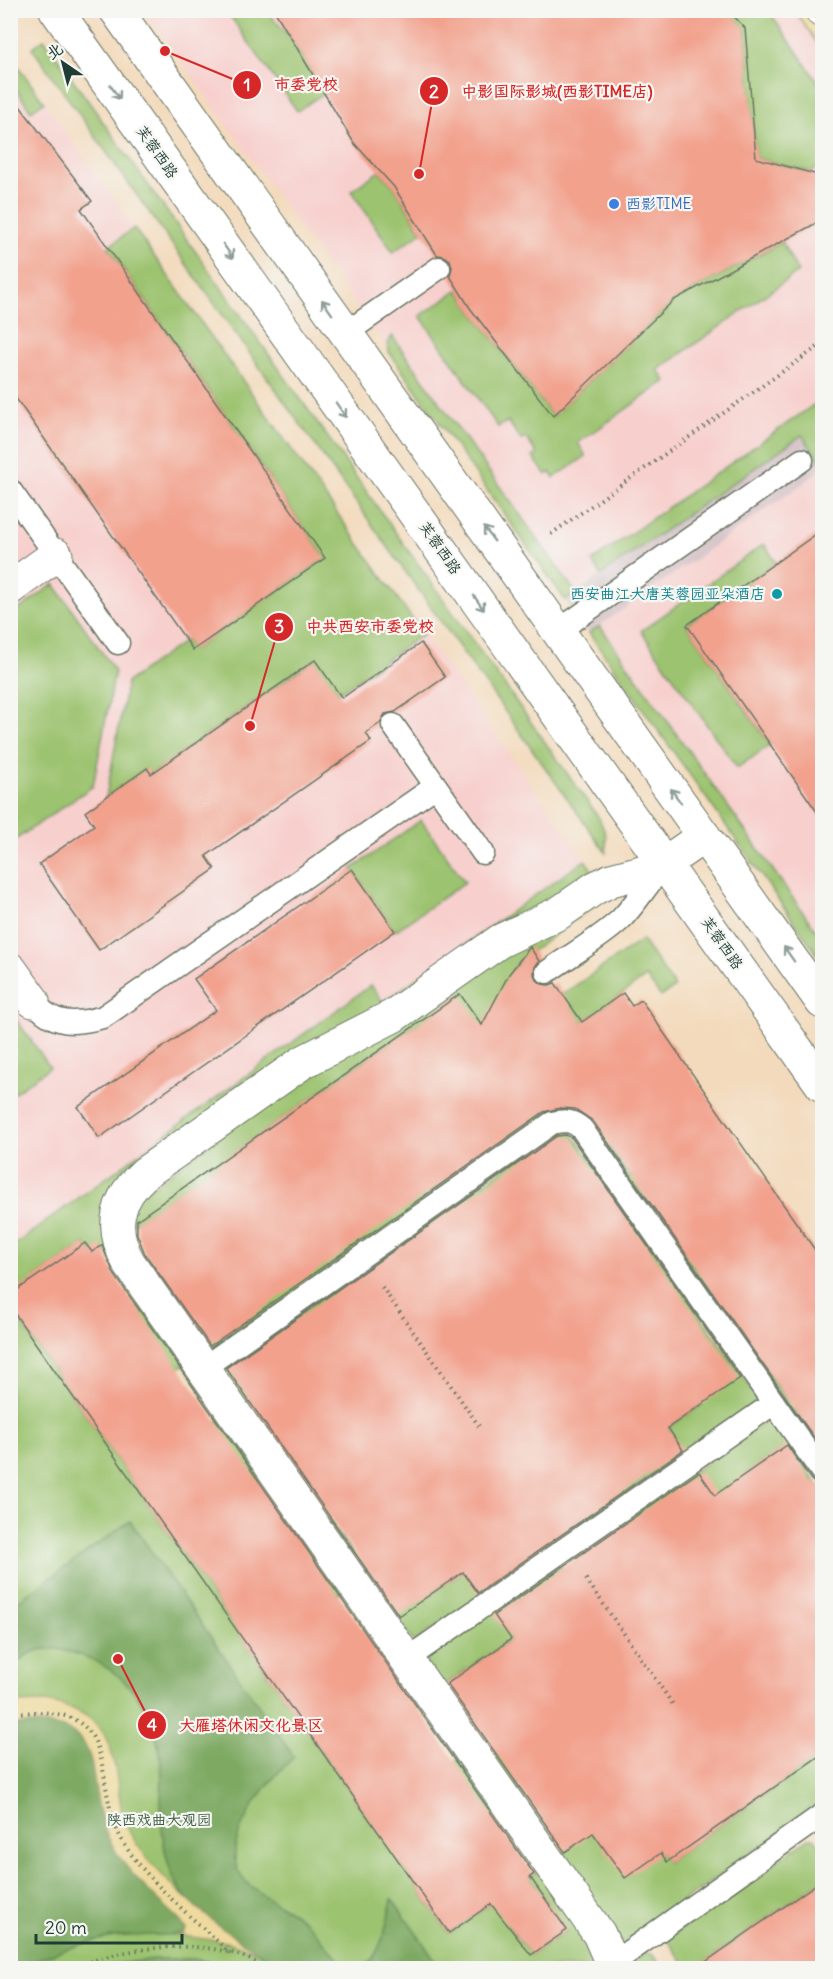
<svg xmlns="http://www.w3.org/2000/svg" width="833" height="1979" font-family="Delius,'LXGW WenKai TC',sans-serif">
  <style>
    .built { fill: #f7d0cd }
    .industrial { fill: #d2bec3 }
    .green { fill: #9cc36f; stroke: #5e8052; stroke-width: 1.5 }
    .forest { fill: #7da962; stroke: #4e734b; stroke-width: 1.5 }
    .sand { fill: #eeda9e; stroke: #868c69; stroke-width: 1.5 }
    .building { fill: #f2a18d }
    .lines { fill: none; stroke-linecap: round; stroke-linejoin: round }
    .lane-casing { stroke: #697464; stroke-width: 25 }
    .street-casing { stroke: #697464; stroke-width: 35 }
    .secondary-casing { stroke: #697464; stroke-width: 35 }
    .path { stroke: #697464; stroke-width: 4; stroke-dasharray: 1.5 4.5; stroke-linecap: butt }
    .lane { stroke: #fff; stroke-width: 22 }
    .street { stroke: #fff; stroke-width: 33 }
    .secondary { stroke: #fff; stroke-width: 33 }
    .oneway { stroke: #8f9e9a }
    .shop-dot { fill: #3f7fe0; stroke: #f6f6f2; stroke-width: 2 }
    .culture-dot { fill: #0f9aa8; stroke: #f6f6f2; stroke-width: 2 }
    .labels { text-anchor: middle; stroke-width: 4.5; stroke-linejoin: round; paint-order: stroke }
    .street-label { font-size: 15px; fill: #1f3d34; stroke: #f6f6f2 }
    .shop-label { font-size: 15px; fill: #366cbe; stroke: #f6f6f2; text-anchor: start }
    .culture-label { font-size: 15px; fill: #0d838f; stroke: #f6f6f2; text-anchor: end }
    .park-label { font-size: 15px; fill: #3e5e43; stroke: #f6f6f2 }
    .leader { fill: none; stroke: #d62828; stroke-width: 2 }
    .callout-dot { fill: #d62828; stroke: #f6f6f2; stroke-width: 2 }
    .mark-label { font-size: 18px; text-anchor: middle; font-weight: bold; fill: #fff }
    .callout-label { font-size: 16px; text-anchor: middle; font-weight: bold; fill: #d62828; stroke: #f6f6f2; stroke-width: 4.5; stroke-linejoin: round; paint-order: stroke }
  </style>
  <rect width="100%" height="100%" fill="#f6f6f2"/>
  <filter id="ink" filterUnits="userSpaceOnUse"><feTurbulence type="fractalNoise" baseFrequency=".0167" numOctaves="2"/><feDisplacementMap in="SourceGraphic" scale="12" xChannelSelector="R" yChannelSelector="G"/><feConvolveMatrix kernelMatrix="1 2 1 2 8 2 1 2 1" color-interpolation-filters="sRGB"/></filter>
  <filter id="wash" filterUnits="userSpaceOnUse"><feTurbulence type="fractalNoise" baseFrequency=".008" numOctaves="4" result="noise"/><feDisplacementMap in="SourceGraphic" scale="24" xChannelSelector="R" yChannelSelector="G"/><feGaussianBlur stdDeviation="1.35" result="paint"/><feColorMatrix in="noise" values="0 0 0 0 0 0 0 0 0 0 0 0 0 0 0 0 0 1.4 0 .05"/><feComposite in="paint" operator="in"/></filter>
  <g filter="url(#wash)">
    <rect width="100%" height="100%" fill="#f3dabc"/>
    <path class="built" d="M145,11H822V961L366,319Z
      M11,55L585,860L383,1002L371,985L11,1248Z"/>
    <path class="industrial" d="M802,434L822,464V470L589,633L565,600Z"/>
    <path class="green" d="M238,11H266L291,38L324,93L297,111L230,16Z
      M728,11H769L822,88V165L811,172L756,158L745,28Z
      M44,39L599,818L606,835V853L32,48Z
      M10,55L44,102L31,111L11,82Z
      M379,171L394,187L422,232L393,252L351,191Z
      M134,228L423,634L338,693L314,660L151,774L146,769L106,797L127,682L186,640L193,650L325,558L108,247Z
      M782,242L798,272L658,370L666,381L578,443L586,456L554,478L550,472L546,475L533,457L537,454L526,438L521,440L508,421L498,427L420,316L458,290L470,308L553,416L674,300Z
      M392,336L576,593L565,600L389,352L388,344Z
      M822,399V464L802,435L601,575L592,561Z
      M764,544L776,562L687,625L770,745L737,768L641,631Z
      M54,584L115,671L93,786L12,842L10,840L11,615Z
      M600,626L822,939V961L589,633Z
      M421,820L465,882L395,931L352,869Z
      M585,860L595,874L108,1212L588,1937L599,1968H11L10,1307L370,1820L446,1834L402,1866L449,1933L494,1902L509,1927L531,1955L567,1931L530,1877L539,1870L502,1817L492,1824L451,1764L460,1758L423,1704L413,1711L371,1651L381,1644L343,1591L334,1597L292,1537L301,1531L264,1477L254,1484L213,1425L222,1418L184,1364L175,1371L133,1311L143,1304L106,1251L96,1257L85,1243L11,1295L10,1248L371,985L383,1002Z
      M603,899L519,961C508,974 502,987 497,1004L554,1003L563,994L642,940L675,987L661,997L646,977L551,1044V1063L630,1177L639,1171L646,1180L637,1187L746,1342L755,1336L762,1347L754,1353L787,1401L796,1395L803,1405L794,1411L822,1451V1456L583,1116L210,1350L171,1295L201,1274L460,994L128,1227L135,1199L313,1068L509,948Z
      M13,1015L50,1067L11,1095L10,1017Z
      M558,1131L571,1132L756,1395V1402L414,1642L221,1374L222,1367L354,1275L361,1276L317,1355L247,1404L296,1472L326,1451L348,1482L317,1504L364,1570L395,1549L428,1596L463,1572L674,1438L668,1428L702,1405L378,1265L379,1257Z
      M767,1420L774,1421L822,1491V1512L779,1451L711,1499L582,1556L583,1549Z
      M558,1566L564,1568L514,1637L444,1685L493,1754L523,1732L545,1764L515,1786L561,1852L592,1831L661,1853L667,1862L822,1754V1804L625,1942H618L425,1665L426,1658Z
      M809,1838H814L822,1848V1880L697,1968H687L669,1942L670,1936Z
      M645,1953L652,1954L663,1968H623Z"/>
    <path class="forest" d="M130,1521L294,1757C267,1781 210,1850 247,1883C266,1900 290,1908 309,1925C323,1939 333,1958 350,1968H281C265,1955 248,1947 231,1936C220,1928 209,1919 199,1910C194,1905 187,1900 183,1894C164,1867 161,1833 161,1802C161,1789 163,1777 161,1765C156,1704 122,1663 62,1650C42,1646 22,1653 11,1671V1606Z
      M31,1723L53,1724L71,1731L86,1745L92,1761L106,1832C122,1868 153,1894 181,1922L186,1929L183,1934C158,1936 133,1934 108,1938C75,1944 43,1958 11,1968V1725Z
      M392,1899L441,1968H363C383,1953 387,1922 392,1899Z
      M155,1959H194L240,1968H103L118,1964Z"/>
    <path class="sand" d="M795,11H822V50Z
      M46,1702C101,1712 111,1734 118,1787C120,1800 121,1815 127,1827C148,1871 217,1929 259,1952L227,1942L175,1935L183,1934L186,1929L181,1922C155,1897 125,1872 109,1839C79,1774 118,1715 11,1725V1703Z"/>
    <g id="blocks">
      <path class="building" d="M274,10H728L745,28L756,158L822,176V220L674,300L553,416L470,308L450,276L452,267L450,260L444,256L437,255L394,187L354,143Z
        M10,93L92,201L81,209L325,558L193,650L10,390Z
        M822,530V819L687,625Z
        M421,643L445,677L395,712L385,714L380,723L366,733L371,741L206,856L215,869L99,950L39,864L94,825L85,812L147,768L151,774L315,660L342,698Z
        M352,869L395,931L99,1138L78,1107L216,1010L194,979Z
        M530,947L539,961L535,967L534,974L536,979L542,984L549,985L555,983L582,1022L623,993L632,1006L641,1000L822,1260V1449L593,1121L575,1109L560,1108L544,1112L210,1346L145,1254L137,1234V1220L460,994L482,1025L509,974Z
        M566,1135L572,1138L740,1378L668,1428L683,1450L478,1593L463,1572L399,1616L226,1368L557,1136Z
        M85,1243L92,1252L102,1245L114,1274L534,1874L530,1877L567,1930L531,1955L491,1904L449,1933L10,1307V1295Z
        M787,1445L811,1480L816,1484L822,1485V1754L667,1862L661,1853L625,1878L593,1833L565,1852L447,1684L511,1639L494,1615L699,1472L715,1495Z
        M822,1880V1968H697Z"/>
    </g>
  </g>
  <g filter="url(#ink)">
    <use href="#blocks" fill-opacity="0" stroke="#697464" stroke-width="1.5"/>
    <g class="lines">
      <defs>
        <path id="lane" d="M346,333L439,268
          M10,490L118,643
          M558,631L802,460
          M393,725L483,853
          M547,972C570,955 600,939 620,920C637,903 648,882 665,865
          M33,1001C53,1026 75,1025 103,1017L436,786
          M203,1368L552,1123C565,1120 572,1120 582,1129L822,1472
          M407,1659L774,1403
          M610,1965L822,1815"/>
        <path id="street" d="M822,10V11
          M10,588L56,555
          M10,969L33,1001
          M610,1968L609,1957L599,1934L129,1263C109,1227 116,1199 145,1173L303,1062L393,1016L500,941L559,913L595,888L611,880L649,870L665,863L704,836"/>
        <path id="secondary" d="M56,10L822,1085
          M116,10L822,1002"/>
      </defs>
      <use href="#lane" class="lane-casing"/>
      <use href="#street" class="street-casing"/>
      <use href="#secondary" class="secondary-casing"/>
      <path class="path" d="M551,534L822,344
        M382,1287L479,1426
        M586,1579L674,1706
        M10,1714C133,1699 85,1784 126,1847C154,1888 197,1921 232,1955
        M73,1968C124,1946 216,1934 265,1968"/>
      <use href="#lane" class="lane"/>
      <use href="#street" class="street"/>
      <use href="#secondary" class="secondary"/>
    </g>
    <defs><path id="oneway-shaft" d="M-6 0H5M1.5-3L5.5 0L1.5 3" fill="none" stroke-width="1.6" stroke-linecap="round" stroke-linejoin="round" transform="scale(1.5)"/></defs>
    <g class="oneway">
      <use href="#oneway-shaft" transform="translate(115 92) rotate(55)"/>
      <use href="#oneway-shaft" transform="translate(228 251) rotate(55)"/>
      <use href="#oneway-shaft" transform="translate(327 307) rotate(-125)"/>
      <use href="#oneway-shaft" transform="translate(341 410) rotate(55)"/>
      <use href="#oneway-shaft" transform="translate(489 534) rotate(-126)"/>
      <use href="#oneway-shaft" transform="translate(479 603) rotate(55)"/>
      <use href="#oneway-shaft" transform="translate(676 796) rotate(-125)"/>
      <use href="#oneway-shaft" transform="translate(789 954) rotate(-125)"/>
    </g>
  </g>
  <circle class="shop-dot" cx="614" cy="204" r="6"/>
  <circle class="culture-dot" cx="777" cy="594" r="6"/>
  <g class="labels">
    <g class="street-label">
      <text transform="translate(157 152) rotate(55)" y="5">芙蓉西路</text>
      <text transform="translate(440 548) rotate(55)" y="5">芙蓉西路</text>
      <text transform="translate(722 943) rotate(55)" y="5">芙蓉西路</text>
    </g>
    <g class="shop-label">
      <text x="626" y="209">西影TIME</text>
    </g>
    <g class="culture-label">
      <text x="765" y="599">西安曲江大唐芙蓉园亚朵酒店</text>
    </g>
    <g class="park-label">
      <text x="159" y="1825">陕西戏曲大观园</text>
    </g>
  </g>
  <path class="leader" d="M165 51L247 85M419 174L434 91M250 726L279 627M118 1659L152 1725"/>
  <g class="callout-dot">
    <circle cx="165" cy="51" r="6"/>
    <circle cx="419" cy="174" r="6"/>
    <circle cx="250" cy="726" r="6"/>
    <circle cx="118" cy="1659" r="6"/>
    <circle cx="247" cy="85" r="15"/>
    <circle cx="434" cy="91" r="15"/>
    <circle cx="279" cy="627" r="15"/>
    <circle cx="152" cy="1725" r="15"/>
  </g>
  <g class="mark-label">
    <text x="247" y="91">1</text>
    <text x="434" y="98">2</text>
    <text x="279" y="633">3</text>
    <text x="152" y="1731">4</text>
  </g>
  <g class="callout-label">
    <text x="306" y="90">市委党校</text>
    <text x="557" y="97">中影国际影城(西影TIME店)</text>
    <text x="370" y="632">中共西安市委党校</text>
    <text x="251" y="1731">大雁塔休闲文化景区</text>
  </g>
  <rect width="833" height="1979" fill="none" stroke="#f6f6f2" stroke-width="36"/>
  <g transform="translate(63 63) rotate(325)" stroke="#f6f6f2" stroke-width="4.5" paint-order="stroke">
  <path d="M0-4.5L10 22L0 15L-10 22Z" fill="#1f3d34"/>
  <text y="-9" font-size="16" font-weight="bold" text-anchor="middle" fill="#1f3d34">北</text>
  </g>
  <path d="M36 1934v9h146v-9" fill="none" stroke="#1f3d34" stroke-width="3"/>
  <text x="45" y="1934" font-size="18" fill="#1f3d34" stroke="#f6f6f2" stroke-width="4.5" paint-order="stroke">20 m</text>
</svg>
